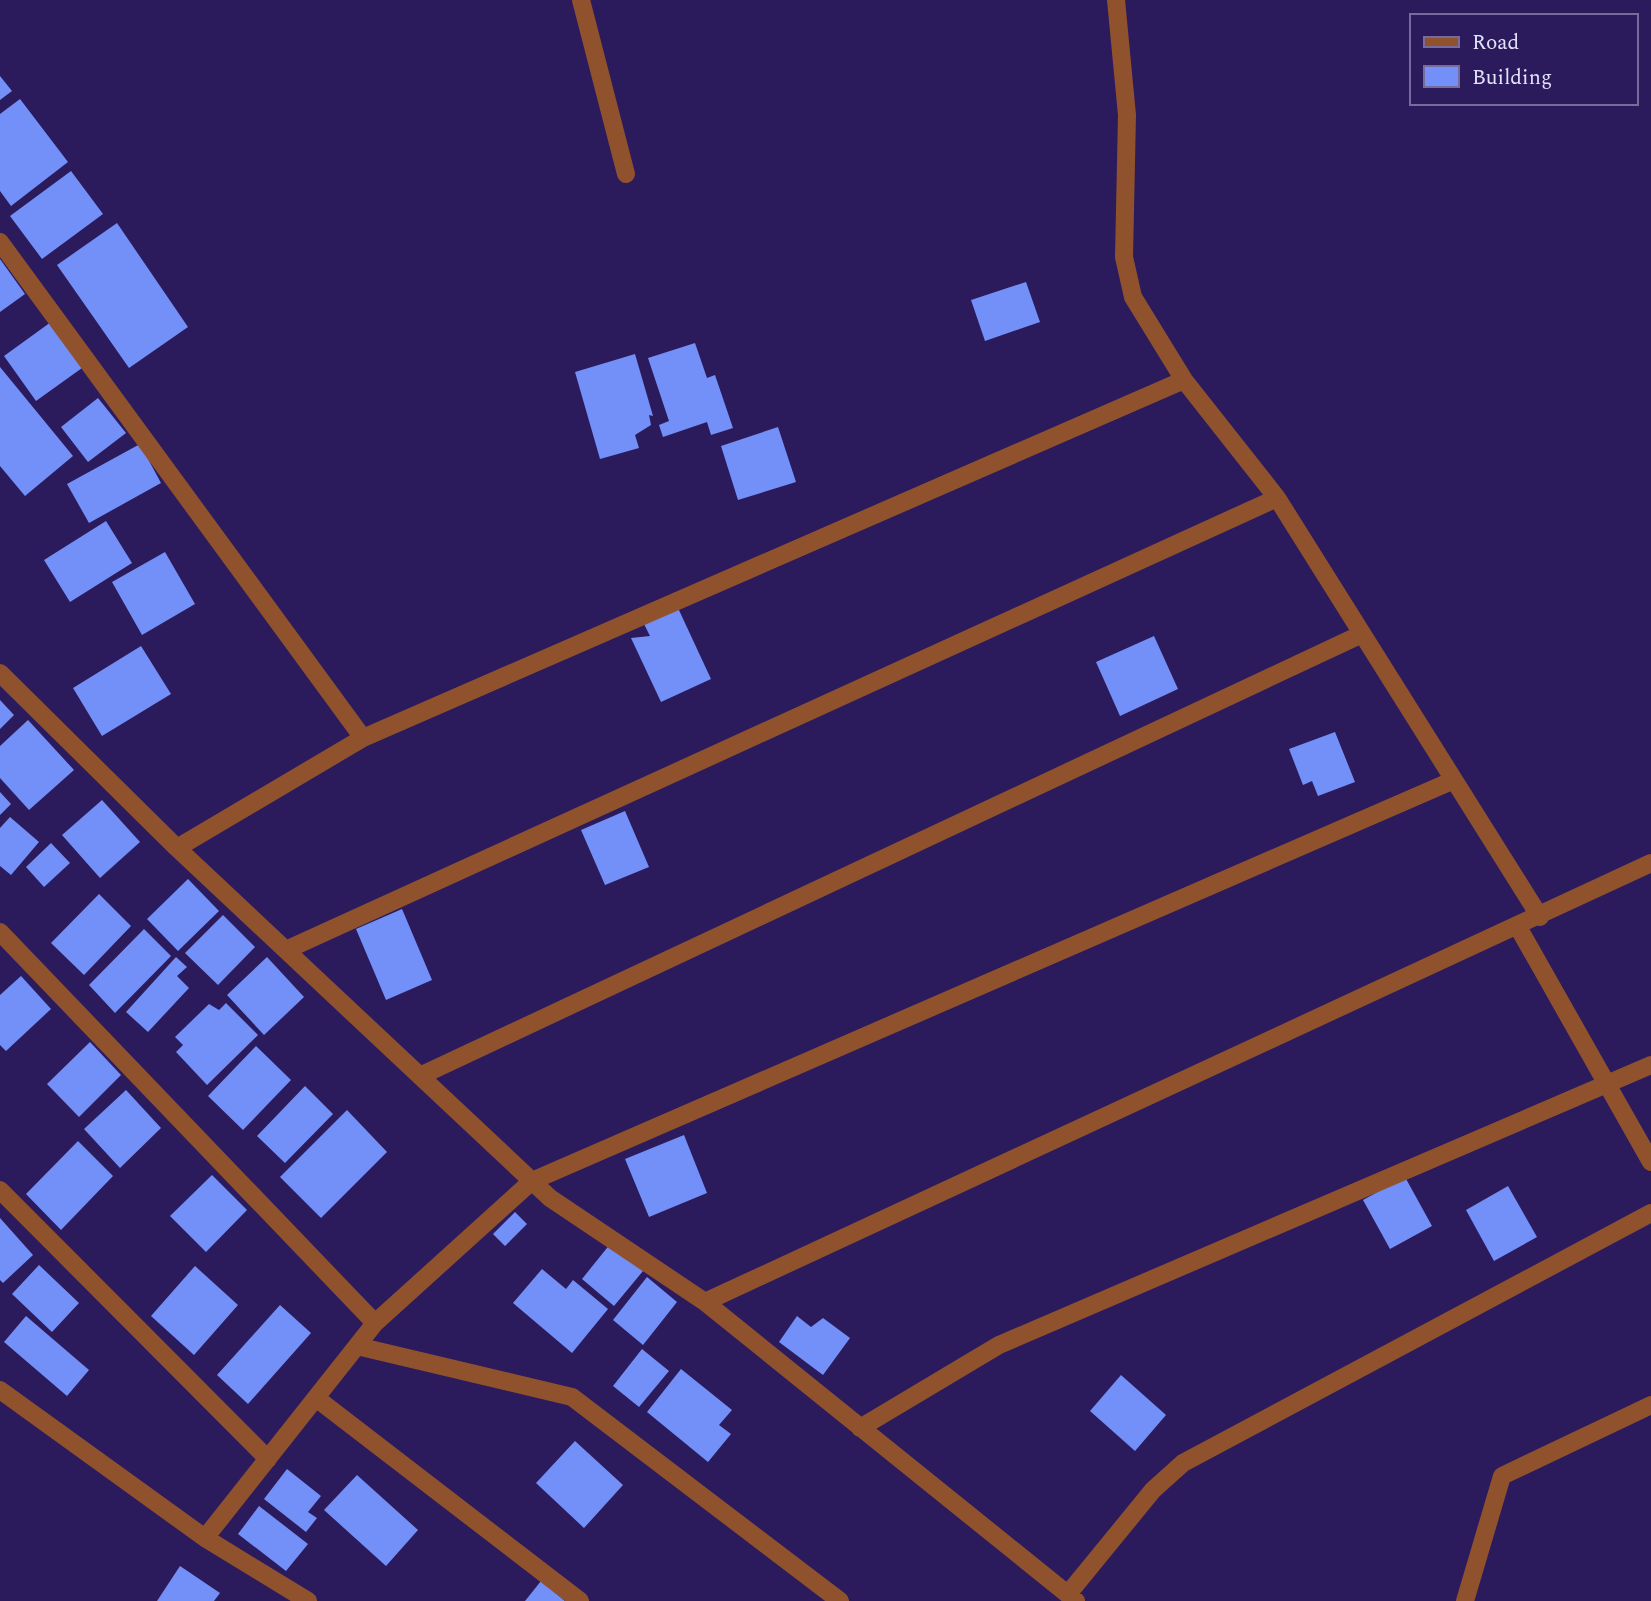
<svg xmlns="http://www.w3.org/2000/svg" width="1651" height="1601" font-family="Spectral,serif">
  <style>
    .building { fill: #7290f7 }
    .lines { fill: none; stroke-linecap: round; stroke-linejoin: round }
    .minor { stroke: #90522d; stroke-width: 18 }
  </style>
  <rect width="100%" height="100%" fill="#2c1b5c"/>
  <path class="building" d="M0,76L12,91L0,100Z
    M20,99L68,162L11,206L0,191V114Z
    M71,171L103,214L42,259L10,216Z
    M117,223L188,327L129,368L57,265Z
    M0,259L25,294L0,312Z
    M1026,282L1040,322L985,341L971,300Z
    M51,322L82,368L36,401L4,356Z
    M695,343L707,378L715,375L733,428L711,435L707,422L663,437L659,425L669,421L648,358Z
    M635,354L653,416L649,415L651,425L635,435L639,448L600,459L575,372Z
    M0,367L73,456L25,496L0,466Z
    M98,398L126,433L88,462L61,427Z
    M778,427L796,482L738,500L721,446Z
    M140,444L161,483L89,523L67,484Z
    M106,521L132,563L70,602L44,560Z
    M165,552L195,604L142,635L112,582Z
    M678,608L711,679L661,702L631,638L650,636L644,624Z
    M1154,636L1178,689L1120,716L1096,662Z
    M141,646L171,694L102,736L73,688Z
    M0,700L14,715L0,729Z
    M28,720L74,770L29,810L0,778V746Z
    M1335,732L1355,782L1318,796L1312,781L1303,785L1289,749Z
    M0,792L11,804L0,815Z
    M102,800L140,842L100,878L62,835Z
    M625,811L649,867L605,885L581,830Z
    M10,817L39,842L11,875L0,866V828Z
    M51,843L70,863L44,887L26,867Z
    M188,879L219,911L178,951L147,919Z
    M99,894L131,926L84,975L51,943Z
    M402,909L432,980L386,1000L356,929Z
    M223,915L255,947L218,985L185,953Z
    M144,929L171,956L115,1013L89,985Z
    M176,957L187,967L177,976L189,988L148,1032L126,1012Z
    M267,957L304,997L264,1035L227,995Z
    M21,976L51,1009L6,1051L0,1045V995Z
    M226,1003L258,1035L207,1085L176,1052L183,1045L175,1037L209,1004L219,1010Z
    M90,1042L121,1075L79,1117L47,1084Z
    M256,1046L291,1080L243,1130L208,1096Z
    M305,1086L333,1114L285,1163L257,1136Z
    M126,1090L161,1128L120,1168L84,1129Z
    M347,1110L387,1152L321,1218L280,1177Z
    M684,1135L707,1193L649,1217L625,1159Z
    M78,1141L113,1176L61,1230L26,1194Z
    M212,1175L247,1210L206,1252L170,1216Z
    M1405,1177L1432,1226L1390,1249L1363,1200Z
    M1508,1186L1537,1237L1494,1261L1466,1210Z
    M515,1212L527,1224L505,1246L493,1234Z
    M0,1218L33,1255L3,1283L0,1280Z
    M611,1243L643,1271L614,1306L582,1279Z
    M39,1265L79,1303L52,1332L12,1294Z
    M195,1266L238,1305L194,1355L151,1316Z
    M542,1269L566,1289L573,1280L608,1309L572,1353L513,1303Z
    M647,1277L677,1302L643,1345L613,1320Z
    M280,1305L311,1333L248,1404L217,1375Z
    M26,1316L89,1370L67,1396L4,1342Z
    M797,1316L811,1327L823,1318L850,1338L823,1375L779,1342Z
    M642,1349L669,1371L639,1407L613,1386Z
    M681,1369L732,1410L719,1425L731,1434L708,1462L647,1412Z
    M1121,1375L1166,1415L1135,1451L1090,1411Z
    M575,1441L623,1485L584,1528L536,1483Z
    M287,1469L321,1496L308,1512L317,1518L306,1532L264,1499Z
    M357,1475L418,1530L386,1566L324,1510Z
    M259,1506L308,1544L286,1571L238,1534Z
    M180,1566L220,1593L214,1601H157Z
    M541,1581L565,1601H525Z"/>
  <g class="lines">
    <path class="minor" d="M581,0L626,174
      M1116,0L1127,115L1124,257L1133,297L1184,380L1277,498L1540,917
      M0,242L363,738L1184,380
      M0,673L177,848L550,1198L705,1302L1651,863
      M177,848L363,738
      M1518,927L1651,1162
      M0,932L375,1323
      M286,950L1277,498
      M420,1076L1362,634
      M0,1190L268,1459
      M705,1302L1076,1601
      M357,1346L572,1397L840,1601
      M0,1390L205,1538L308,1601
      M316,1398L580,1601
      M860,1428L999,1345L1651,1065
      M205,1538L375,1323L532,1181L1454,780
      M1068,1594L1153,1490L1183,1463L1651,1213
      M1465,1601L1502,1476L1651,1405"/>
  </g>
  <rect x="1410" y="14" width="228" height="91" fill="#2c1b5c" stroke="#766b9b" stroke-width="2"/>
  <rect x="1424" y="37" width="35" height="10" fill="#90522d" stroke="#766b9b" stroke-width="2"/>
  <text x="1472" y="49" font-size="21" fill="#e4e2fa">Road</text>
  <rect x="1424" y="66" width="35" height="21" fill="#7290f7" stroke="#766b9b" stroke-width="2"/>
  <text x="1472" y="84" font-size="21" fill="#e4e2fa">Building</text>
</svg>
